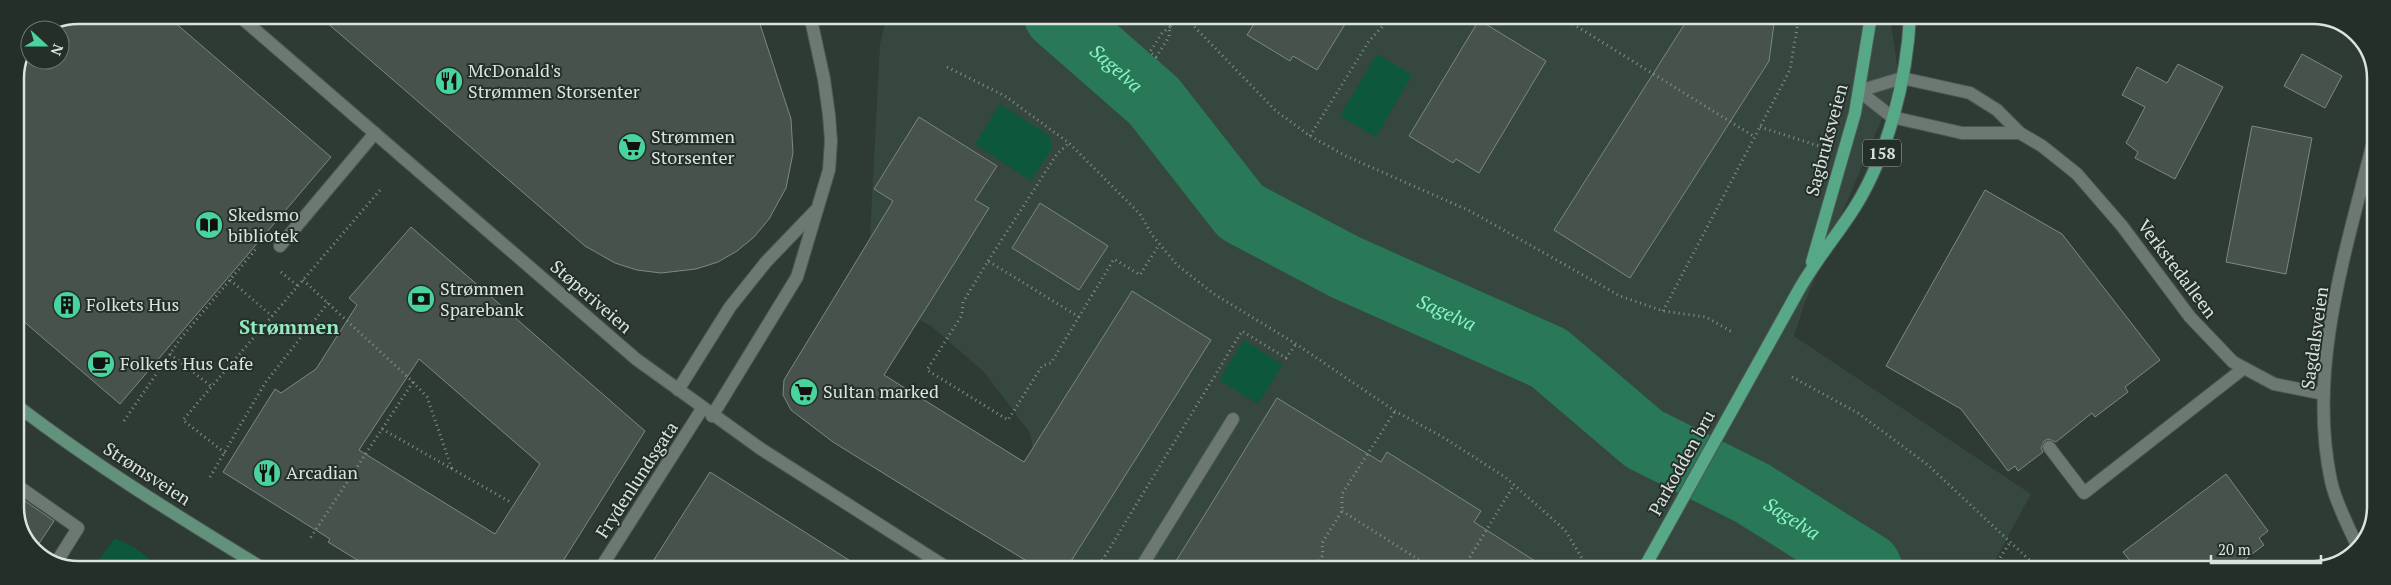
<svg xmlns="http://www.w3.org/2000/svg" width="2391" height="585" font-family="'PT Serif',serif">
  <style>
    .built { fill: #35473e }
    .green { fill: #0d583d }
    .lines { fill: none; stroke-linecap: round; stroke-linejoin: round }
    .river { stroke: #297959; stroke-width: 66 }
    .building { fill: #46524b; stroke: #7c8882; fill-rule: evenodd }
    .lane-casing { stroke: #4d5753; stroke-width: 14 }
    .street-casing { stroke: #4d5753; stroke-width: 14 }
    .secondary-casing { stroke: #4d5753; stroke-width: 14 }
    .primary-casing { stroke: #4d5753; stroke-width: 14 }
    .path { stroke: #87908b; stroke-width: 3; stroke-dasharray: 1 4; stroke-linecap: butt }
    .lane { stroke: #6c7972; stroke-width: 12 }
    .street { stroke: #6c7972; stroke-width: 12 }
    .secondary { stroke: #62917c; stroke-width: 12 }
    .primary { stroke: #57a887; stroke-width: 12 }
    .labels { text-anchor: middle; stroke-width: 4; stroke-linejoin: round; paint-order: stroke }
    .shield { fill: #242f2a; stroke: #a5ada9; stroke-width: 1 }
    .shield-label { font-size: 16px; font-weight: bold; fill: #dce3df }
    .poi-label { font-size: 18px; fill: #dce3df; stroke: #242f2a; text-anchor: start }
    .street-label { font-size: 18px; fill: #dce3df; stroke: #242f2a }
    .water-label { font-size: 19px; font-style: italic; fill: #88f5c3; stroke: #242f2a }
    .quarter-label { font-size: 20px; font-weight: bold; fill: #93e8c0; stroke: #242f2a }
    .rim { fill: none; stroke: #dce3df; stroke-width: 2.5 }
  </style>
  <rect width="100%" height="100%" fill="#2e3a34"/>
  <path class="built" d="M887,15L1890,16L1899,78L1806,300L1794,336L2031,494L1990,570L1046,569L1044,511L1030,433L984,372L931,326L867,293L880,44Z"/>
  <path class="green" d="M1377,54L1412,75L1376,137L1340,116Z
    M1000,104L1050,136L1052,148L1031,181L975,144Z
    M1244,340L1283,365L1258,404L1219,380Z
    M115,538L134,547L162,569H92Z"/>
  <g class="lines">
    <path class="river" id="s1" d="M1057,16L1154,101L1241,212L1345,267L1549,358L1644,439L1752,493L1868,566L1870,570"/>
  </g>
  <path class="building" d="M78,15H166L331,157L120,404L15,314V77L30,41V60H60V30H41Z
    M318,15H757L791,119L793,153L786,188L769,219L754,237L737,251L718,262L696,269L661,273L637,270L615,263L585,246Z
    M1259,16H1350L1317,70L1293,56L1290,61L1247,35Z
    M1685,16H1775L1769,61L1630,278L1554,230L1684,25Z
    M1479,20L1546,61L1479,173L1456,159L1453,163L1409,136Z
    M2302,54L2342,76L2325,108L2284,86Z
    M2178,64L2223,87L2175,179L2135,158L2138,152L2126,143L2145,107L2122,95L2137,67L2167,83Z
    M919,117L997,166L975,200L989,208L884,375L1024,462L1132,291L1211,340L1066,569H1040L946,512L833,442L791,410L783,395L784,380L893,201L874,189Z
    M2252,126L2312,138L2286,274L2226,262Z
    M1985,190L2062,234L2160,360L2125,387L2128,392L2095,417L2092,413L2056,442L2048,439L2044,441L2041,448L2043,452L2018,471L2015,466L2008,471L1961,409L1886,366Z
    M1040,203L1108,246L1079,290L1012,248Z
    M411,227L645,431L558,569H372L328,542L330,539L223,472L275,389L281,393L316,369L357,305L349,298ZM419,359L540,464L495,534L359,450Z
    M1277,398L1381,462L1387,452L1481,511L1474,522L1549,570L1171,569Z
    M710,472L863,569H648Z
    M2226,474L2268,531L2259,538L2264,545L2231,570H2137L2123,552Z
    M15,494L54,521L34,551L31,549L16,515Z"/>
  <g class="lines">
    <defs>
      <path id="lane" d="M280,246L375,133
        M2049,447L2084,493L2244,368
        M15,484L78,528L56,563
        M1140,569L1233,419"/>
      <path id="street" d="M238,15L636,359L761,449L949,569
        M1859,91L1902,78L1970,93L1997,110L2020,133L2042,146L2077,174L2122,226L2190,317L2233,362L2274,384L2324,394
        M1859,91L1892,117L1962,133H2020
        M678,390L730,307L766,262L815,211
        M712,416L797,277L829,170L831,141L829,115L824,79L810,15
        M2358,548C2349,527 2336,504 2331,481C2306,365 2349,242 2376,130
        M600,569L702,409"/>
      <path id="secondary" d="M15,404C94,465 179,517 264,569"/>
      <path id="primary" d="M1812,262L1855,113L1871,16
        M1643,570C1694,478 1745,386 1796,295C1813,263 1836,237 1855,207C1888,154 1907,79 1910,16"/>
    </defs>
    <use href="#lane" class="lane-casing"/>
    <use href="#street" class="street-casing"/>
    <use href="#secondary" class="secondary-casing"/>
    <use href="#primary" class="primary-casing"/>
    <path class="path" d="M1184,16L1276,111L1310,136L1346,156L1470,211L1620,296L1663,311L1706,317L1732,332
      M1560,16L1755,137
      M1574,24L1578,16
      M1170,27L1162,33L1150,52L1156,57L1169,37L1170,27L1176,16
      M947,67L1005,96L1069,143L1140,214L1152,235L1177,265L1214,294L1296,344L1395,411L1441,436L1505,477L1565,530L1589,570
      M1760,127L1819,146
      M1310,136L1369,41L1392,16
      M988,261L1057,154L1069,143
      M281,272L298,286
      M230,280L272,316
      M303,280L413,382L309,540
      M1663,311L1790,70L1799,16
      M1079,317L988,261L963,302L962,315L927,370L1008,420L1042,366L1051,363L1114,259L1140,275L1159,245
      M170,354L212,387
      M1792,377L1858,413L1928,465L2040,570
      M413,382L427,397L452,469
      M124,421L181,338L256,249
      M382,429L512,503
      M225,453L183,420L381,189
      M210,477L265,383L328,303
      M1342,511L1435,570
      M1097,569L1242,331L1286,358L1296,344
      M1313,569L1323,555L1322,543L1342,511V494L1395,411
      M1462,570L1514,485
      M1992,570L2011,541"/>
    <use href="#lane" class="lane"/>
    <use href="#street" class="street"/>
    <use href="#secondary" class="secondary"/>
    <use href="#primary" class="primary"/>
  </g>
  <defs>
    <symbol id="restaurant-disc" viewBox="-11 -11 22 22"><circle r="9.5" fill="#49d49d" stroke="#242f2a"/><path d="M-5-6h1v4h1v-4h1v4h1v-4h1v5L-1.5 .5V6h-2V.5L-5-1ZM5-6V6H3V1.5H1.5Q1.5-4 5-6Z" fill="#111"/></symbol>
    <symbol id="supermarket-disc" viewBox="-11 -11 22 22"><circle r="9.5" fill="#49d49d" stroke="#242f2a"/><path d="M-6-5.5h2.5l.6 2H6L4.5 2H-2.5L-4.4-4H-6ZM-1.5 3.2a1.3 1.3 0 1 0 .1 0ZM3 3.2a1.3 1.3 0 1 0 .1 0Z" fill="#111"/></symbol>
    <symbol id="library-disc" viewBox="-11 -11 22 22"><circle r="9.5" fill="#49d49d" stroke="#242f2a"/><path d="M-6-4Q-3-5.5-.7-3.5V5Q-3 3-6 4ZM6-4Q3-5.5 .7-3.5V5Q3 3 6 4Z" fill="#111"/></symbol>
    <symbol id="bank-disc" viewBox="-11 -11 22 22"><circle r="9.5" fill="#49d49d" stroke="#242f2a"/><path d="M-6-4H6V4H-6ZM0-2.3a2.3 2.3 0 1 0 0 4.6a2.3 2.3 0 1 0 0-4.6Z" fill="#111"/></symbol>
    <symbol id="building-disc" viewBox="-11 -11 22 22"><circle r="9.5" fill="#49d49d" stroke="#242f2a"/><path d="M-4-6H4V6H1V3H-1V6H-4ZM-2.5-4.3h1.7v1.8h-1.7ZM.8-4.3h1.7v1.8H.8ZM-2.5-1h1.7V.8h-1.7ZM.8-1h1.7V.8H.8Z" fill="#111"/></symbol>
    <symbol id="cafe-disc" viewBox="-11 -11 22 22"><circle r="9.5" fill="#49d49d" stroke="#242f2a"/><path d="M-5.5-4.5H6V0H3Q3 3.5 0 3.5H-2.5Q-5.5 3.5-5.5 0ZM3-3.2v2h1.7v-2ZM-6 4.5H4V6H-6Z" fill="#111"/></symbol>
  </defs>
  <g fill-rule="evenodd">
    <use href="#restaurant-disc" x="433" y="65" width="32" height="32"/>
    <use href="#supermarket-disc" x="616" y="131" width="32" height="32"/>
    <use href="#library-disc" x="193" y="209" width="32" height="32"/>
    <use href="#bank-disc" x="405" y="283" width="32" height="32"/>
    <use href="#building-disc" x="51" y="289" width="32" height="32"/>
    <use href="#cafe-disc" x="85" y="348" width="32" height="32"/>
    <use href="#supermarket-disc" x="788" y="376" width="32" height="32"/>
    <use href="#restaurant-disc" x="251" y="457" width="32" height="32"/>
  </g>
  <g class="labels">
    <rect class="shield" x="1863" y="139.5" width="38" height="27" rx="4"/>
    <g class="shield-label">
      <text x="1882" y="159">158</text>
    </g>
    <g class="poi-label">
      <text x="468" y="77">McDonald's<tspan x="468" dy="21">Strømmen Storsenter</tspan></text>
      <text x="651" y="143">Strømmen<tspan x="651" dy="21">Storsenter</tspan></text>
      <text x="228" y="221">Skedsmo<tspan x="228" dy="21">bibliotek</tspan></text>
      <text x="440" y="295">Strømmen<tspan x="440" dy="21">Sparebank</tspan></text>
      <text x="86" y="311">Folkets Hus</text>
      <text x="120" y="370">Folkets Hus Cafe</text>
      <text x="823" y="398">Sultan marked</text>
      <text x="286" y="479">Arcadian</text>
    </g>
    <g class="street-label">
      <text transform="translate(1827 140) rotate(-75)" y="6">Sagbruksveien</text>
      <text transform="translate(2177 269) rotate(53)" y="6">Verkstedalleen</text>
      <text transform="translate(591 297) rotate(41)" y="6">Støperiveien</text>
      <text transform="translate(2315 338) rotate(-82)" y="6">Sagdalsveien</text>
      <text transform="translate(1682 463) rotate(-61)" y="6">Parkodden bru</text>
      <text transform="translate(147 474) rotate(33)" y="6">Strømsveien</text>
      <text transform="translate(637 480) rotate(-57)" y="6">Frydenlundsgata</text>
    </g>
    <g class="water-label">
      <text dy="7" stroke="none"><textPath href="#s1" startOffset="79">Sagelva</textPath></text>
      <text dy="7" stroke="none"><textPath href="#s1" startOffset="499">Sagelva</textPath></text>
      <text dy="7" stroke="none"><textPath href="#s1" startOffset="904">Sagelva</textPath></text>
    </g>
    <g class="quarter-label">
      <text x="289" y="334">Strømmen</text>
    </g>
  </g>
  <path d="M0 0H2391V585H0ZM78 24H2313A54 54 0 0 1 2367 78V507A54 54 0 0 1 2313 561H78A54 54 0 0 1 24 507V78A54 54 0 0 1 78 24Z" fill="#242f2a" fill-rule="evenodd"/>
  <path class="rim" d="M78 24H2313A54 54 0 0 1 2367 78V507A54 54 0 0 1 2313 561H78A54 54 0 0 1 24 507V78A54 54 0 0 1 78 24Z"/>
  <g transform="translate(45 45) rotate(111)"><circle r="24" fill="#242f2a" stroke="#6e7772"/>
  <path d="M0-4L9 19L0 12L-9 19Z" fill="#49d49d"/>
  <text y="-8" font-size="14" font-weight="bold" text-anchor="middle" fill="#dce3df">N</text>
  </g>
  <path d="M2211 555v8h110v-8" fill="none" stroke="#dce3df" stroke-width="2.5"/>
  <text x="2218" y="555" font-size="15" fill="#dce3df" stroke="#242f2a" stroke-width="4" paint-order="stroke">20 m</text>
</svg>
